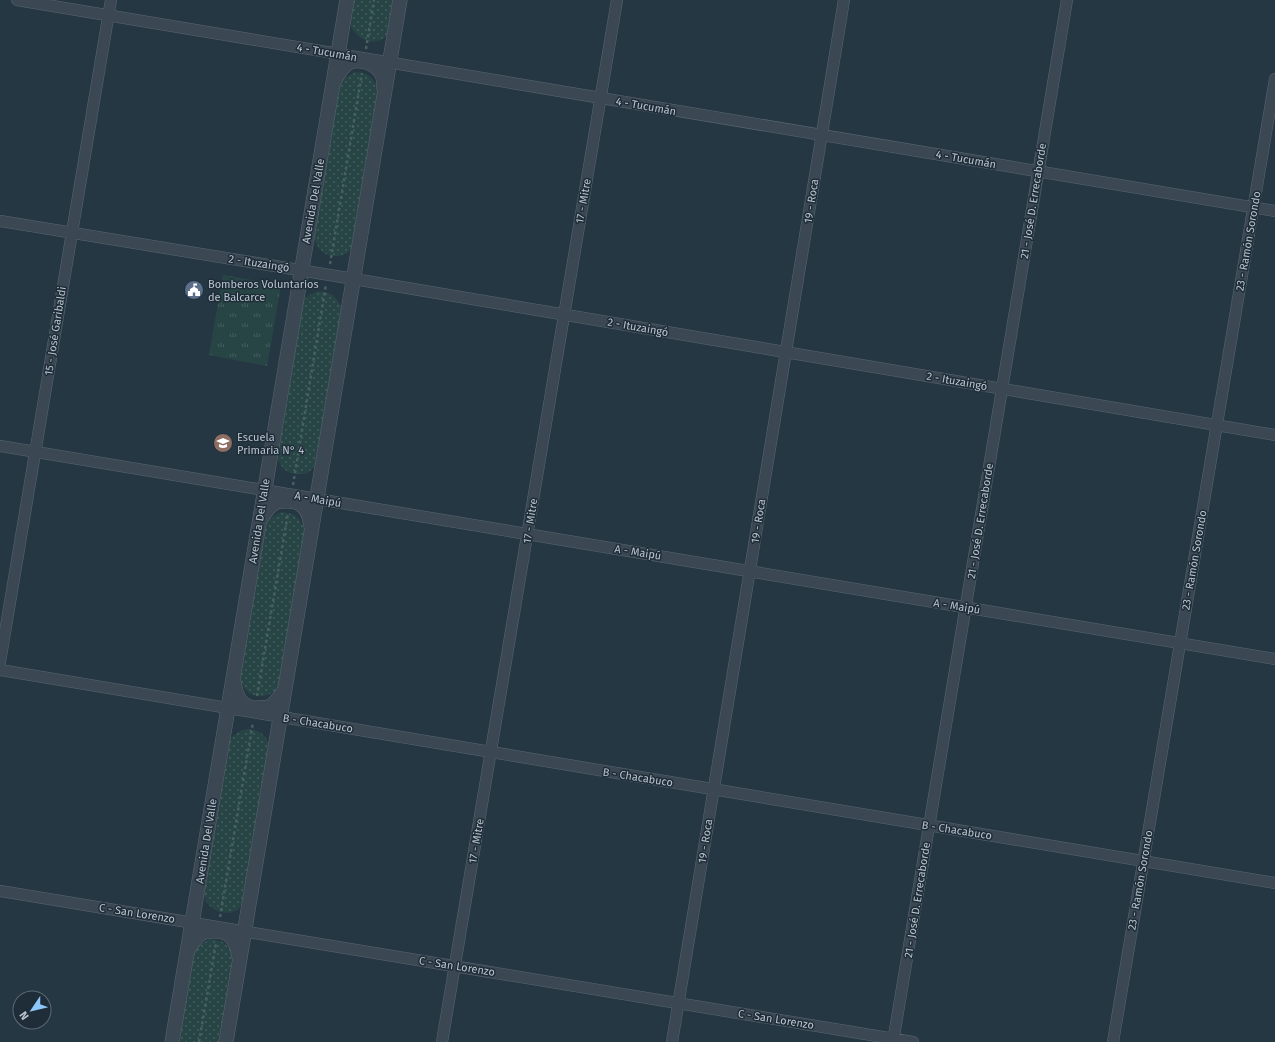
<svg xmlns="http://www.w3.org/2000/svg" width="1275" height="1042" font-family="'Fira Sans',sans-serif">
  <style>
    .grass { fill: url(#grass-dots) }
    .park { fill: url(#park-tufts) }
    .lines { fill: none; stroke-linecap: round; stroke-linejoin: round }
    .minor-casing { stroke: #596671; stroke-width: 12 }
    .tertiary-casing { stroke: #596671; stroke-width: 15 }
    .path { stroke: #476160; stroke-width: 2.5; stroke-dasharray: 3 3; stroke-linecap: butt }
    .minor { stroke: #3b4854; stroke-width: 11 }
    .tertiary { stroke: #3b4854; stroke-width: 14 }
    .labels { text-anchor: middle; stroke-width: 3; stroke-linejoin: round; paint-order: stroke }
    .street-label { font-size: 11px; fill: #b8c3cd; stroke: #1f2d39 }
    .poi-label { font-size: 11px; fill: #b8c3cd; stroke: #1f2d39; text-anchor: start }
  </style>
  <defs>
    <pattern id="grass-dots" width="8" height="8" patternUnits="userSpaceOnUse"><rect width="8" height="8" fill="#284545"/><path d="M2 2h.1M6 6h.1" fill="none" stroke="#455e5f" stroke-width="1.8" stroke-linecap="round"/></pattern>
    <pattern id="park-tufts" width="24" height="20" patternUnits="userSpaceOnUse"><rect width="24" height="20" fill="#284545"/><path d="M3 7l-1-3M5 7V3M7 7l1-3M15 17l-1-3M17 17v-4M19 17l1-3" fill="none" stroke="#455e5f"/></pattern>
  </defs>
  <rect width="100%" height="100%" fill="#263744"/>
  <path class="grass" d="M353,0H395C393,11 393,28 386,36C374,49 352,37 350,22C349,15 352,7 353,0Z
    M355,72C371,74 371,76 379,89L354,242C352,245 351,248 349,251C347,254 342,255 338,256C323,257 317,248 313,235L338,84L346,77Z
    M318,291C334,293 334,295 342,308L317,461C315,463 314,467 312,469C310,472 305,474 301,474C286,475 280,467 276,454L301,303L309,295Z
    M281,512C297,514 297,516 305,529L279,682C278,685 277,688 275,691C272,694 267,695 263,696C249,697 242,688 239,675L264,524L272,517Z
    M246,729C261,731 262,732 270,745L244,898C243,901 242,905 240,907C231,918 212,912 206,901C205,899 204,895 203,892L229,740L237,733Z
    M210,939C226,941 226,943 234,956L220,1042H178L193,951L201,944Z"/>
  <path class="park" d="M223,275L281,285L267,366L209,355Z"/>
  <g class="lines">
    <defs>
      <path id="minor" d="M17,0L1275,211
        M0,221L354,279L1275,435
        M0,446L1275,659
        M0,662L111,0
        M0,670L1275,883
        M0,891L913,1042
        M442,1042L617,0
        M672,1042L844,0
        M893,1042L1067,0
        M1113,1042L1275,79"/>
      <path id="tertiary" d="M334,81C338,74 343,65 350,62C362,58 377,64 382,75C384,79 384,84 384,88
        M260,520C264,514 269,505 277,502C279,501 283,501 286,501C303,500 309,511 311,526
        M234,682C236,697 242,709 259,708C261,707 266,708 268,707C276,704 281,695 285,689
        M188,950C192,944 197,934 205,932C207,931 211,931 214,931C231,930 237,942 239,957
        M172,1042L347,0
        M226,1042L400,0"/>
    </defs>
    <use href="#minor" class="minor-casing"/>
    <use href="#tertiary" class="tertiary-casing"/>
    <path class="path" d="M366,49L374,0
      M330,264L362,73
      M293,485L326,284
      M257,696L288,513
      M220,917L253,722
      M199,1042L216,943"/>
    <use href="#minor" class="minor"/>
    <use href="#tertiary" class="tertiary"/>
  </g>
  <defs>
    <symbol id="civic-disc" viewBox="-11 -11 22 22"><circle r="9.5" fill="#5c6f8a" stroke="#1f2d39"/><path d="M-.6-6.5H3V-4.5H.6V-3L4-1V1h2V6H-6V1h2V-1L-.6-3ZM-1.2 2.5V6h2.4V2.5Z" fill="#fff"/></symbol>
    <symbol id="school-disc" viewBox="-11 -11 22 22"><circle r="9.5" fill="#8d6e63" stroke="#1f2d39"/><path d="M0-5L7-2L0 1L-7-2ZM-4 1L0 2.5L4 1V4Q0 6-4 4Z" fill="#fff"/></symbol>
  </defs>
  <g fill-rule="evenodd">
    <use href="#civic-disc" x="183" y="279" width="22" height="22"/>
    <use href="#school-disc" x="212" y="432" width="22" height="22"/>
  </g>
  <g class="labels">
    <g class="street-label">
      <text transform="translate(327 52) rotate(10)" y="4">4 - Tucumán</text>
      <text transform="translate(646 106) rotate(10)" y="4">4 - Tucumán</text>
      <text transform="translate(966 159) rotate(10)" y="4">4 - Tucumán</text>
      <text transform="translate(313 201) rotate(-80)" y="4">Avenida Del Valle</text>
      <text transform="translate(583 201) rotate(-80)" y="4">17 - Mitre</text>
      <text transform="translate(811 201) rotate(-81)" y="4">19 - Roca</text>
      <text transform="translate(1033 201) rotate(-81)" y="4">21 - José D. Errecaborde</text>
      <text transform="translate(1248 241) rotate(-80)" y="4">23 - Ramón Sorondo</text>
      <text transform="translate(259 263) rotate(9)" y="4">2 - Ituzaingó</text>
      <text transform="translate(638 327) rotate(10)" y="4">2 - Ituzaingó</text>
      <text transform="translate(55 331) rotate(-81)" y="4">15 - José Garibaldi</text>
      <text transform="translate(957 381) rotate(10)" y="4">2 - Ituzaingó</text>
      <text transform="translate(318 499) rotate(10)" y="4">A - Maipú</text>
      <text transform="translate(259 521) rotate(-81)" y="4">Avenida Del Valle</text>
      <text transform="translate(530 521) rotate(-81)" y="4">17 - Mitre</text>
      <text transform="translate(758 521) rotate(-81)" y="4">19 - Roca</text>
      <text transform="translate(980 521) rotate(-81)" y="4">21 - José D. Errecaborde</text>
      <text transform="translate(638 552) rotate(9)" y="4">A - Maipú</text>
      <text transform="translate(1194 560) rotate(-80)" y="4">23 - Ramón Sorondo</text>
      <text transform="translate(957 606) rotate(9)" y="4">A - Maipú</text>
      <text transform="translate(318 723) rotate(9)" y="4">B - Chacabuco</text>
      <text transform="translate(638 777) rotate(9)" y="4">B - Chacabuco</text>
      <text transform="translate(957 830) rotate(9)" y="4">B - Chacabuco</text>
      <text transform="translate(206 841) rotate(-81)" y="4">Avenida Del Valle</text>
      <text transform="translate(476 841) rotate(-80)" y="4">17 - Mitre</text>
      <text transform="translate(705 841) rotate(-81)" y="4">19 - Roca</text>
      <text transform="translate(1140 880) rotate(-80)" y="4">23 - Ramón Sorondo</text>
      <text transform="translate(917 900) rotate(-81)" y="4">21 - José D. Errecaborde</text>
      <text transform="translate(137 913) rotate(9)" y="4">C - San Lorenzo</text>
      <text transform="translate(457 966) rotate(9)" y="4">C - San Lorenzo</text>
      <text transform="translate(776 1019) rotate(9)" y="4">C - San Lorenzo</text>
    </g>
    <g class="poi-label">
      <text x="208" y="288">Bomberos Voluntarios<tspan x="208" dy="13">de Balcarce</tspan></text>
      <text x="237" y="441">Escuela<tspan x="237" dy="13">Primaria N° 4</tspan></text>
    </g>
  </g>
  <g transform="translate(32 1010) rotate(235)"><circle r="19" fill="#1f2d39" stroke="#5c6974"/>
  <path d="M0-3L7 15L0 10L-7 15Z" fill="#8ec7fc"/>
  <text y="-6" font-size="11" font-weight="bold" text-anchor="middle" fill="#b8c3cd">N</text>
  </g>
</svg>
